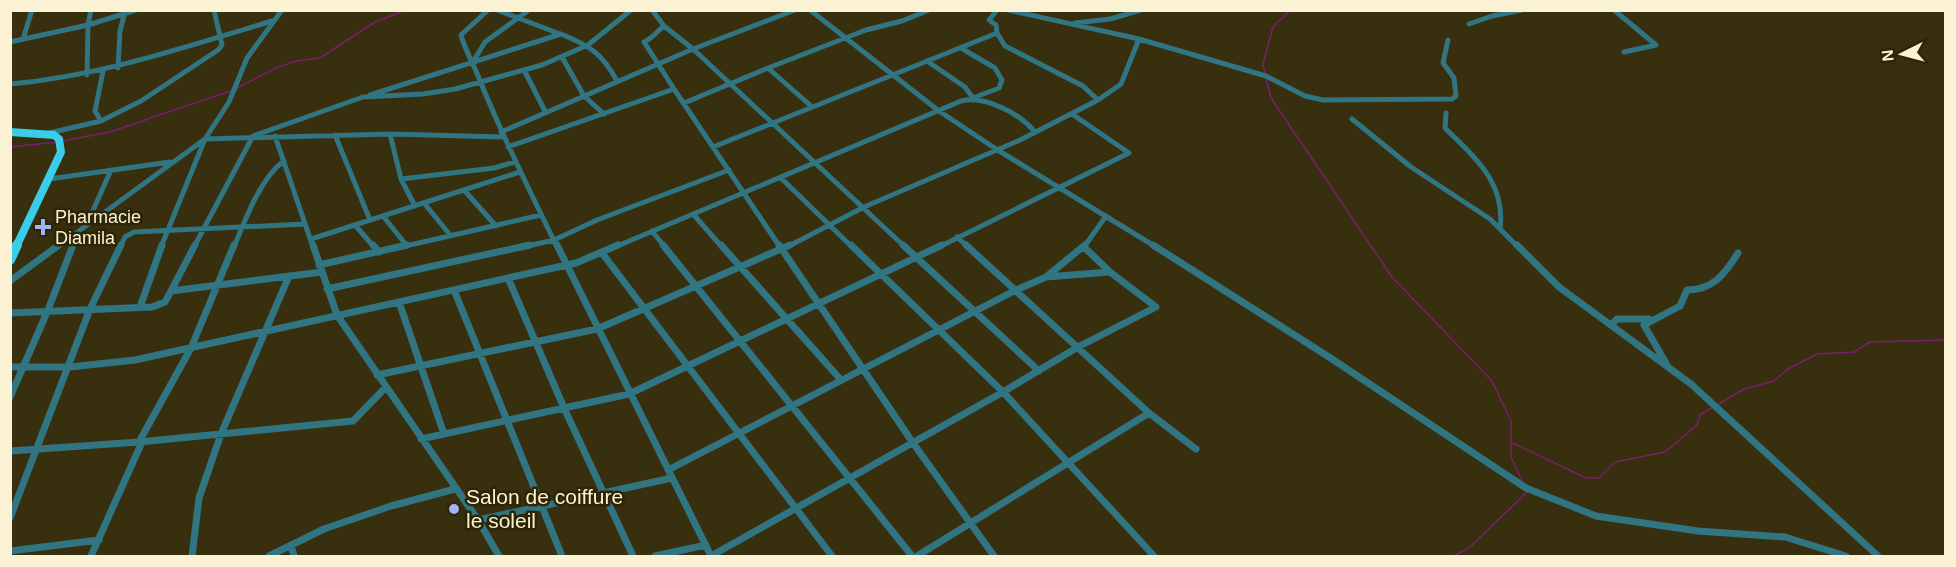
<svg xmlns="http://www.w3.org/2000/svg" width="1956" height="567" font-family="Arial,sans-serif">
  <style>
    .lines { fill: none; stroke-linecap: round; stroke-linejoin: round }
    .stream { stroke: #7c1e6f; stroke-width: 1.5 }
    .minor-far1 { stroke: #317482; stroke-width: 5 }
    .minor { stroke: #317482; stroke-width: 7 }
    .highway-far1 { stroke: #39cdea; stroke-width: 8 }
    .highway { stroke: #39cdea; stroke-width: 10 }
    .poi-dot { fill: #a2b2fd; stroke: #2d2504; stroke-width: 2 }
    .labels { text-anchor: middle; stroke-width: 5; stroke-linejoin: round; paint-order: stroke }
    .poi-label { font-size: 18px; fill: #fbf2d4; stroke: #2d2504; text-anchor: start }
    .near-poi-label { font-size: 21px; fill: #fbf2d4; stroke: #2d2504; text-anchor: start }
  </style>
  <rect width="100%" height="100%" fill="#372f0e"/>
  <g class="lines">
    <path class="stream" d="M1265,73L1263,64L1273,27L1290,10
      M1266,78L1271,98L1392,277L1492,381L1511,421V457L1523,483
      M237,88L276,68L296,61L320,58L375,22L406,10
      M62,141L110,132L233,90
      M10,147L58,142
      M1717,405L1744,389L1774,381L1788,369L1817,354L1854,352L1870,342L1946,340
      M1513,443L1586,478H1599L1615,462L1665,452L1697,425L1700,415L1713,407
      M1453,556L1469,548L1527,492"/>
    <path class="minor-far1" d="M488,10L461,35C465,50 473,63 479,78C502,136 530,191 557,247
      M497,10L560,34
      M810,10L939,111L996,149L1156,247
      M997,10L989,20L996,25L997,33
      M1008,10L1139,39L1266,76L1305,96L1323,100L1452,99L1456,96L1454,78L1443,63L1448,40
      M1614,10L1656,45L1624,52
      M1075,23L1110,19L1141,10
      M1469,24L1492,16L1522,10
      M664,26L693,49L795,10
      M23,39L32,10
      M10,42L88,25L136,10
      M562,57L584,96L604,114
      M927,61L965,87L973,98L999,88L1002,80L995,68L961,48
      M473,62L485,42L529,10
      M118,68L120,31L125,12
      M768,68L866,30L902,21L929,10
      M524,70L546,113
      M87,75L88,25L91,10
      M10,84C101,76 185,47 272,21
      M674,89L780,247
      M370,95L561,34C590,46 602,53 617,81
      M1098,100L1121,84L1139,39
      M684,103L768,68L811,106
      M1446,113L1445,128C1474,157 1506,182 1500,229
      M1352,119L1411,167L1490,219L1518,247
      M101,121L95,111L103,71
      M501,132L693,49L905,247
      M49,133L101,121L141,101L218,50L222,45L214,10
      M390,134L401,179L415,206
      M335,135L370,220
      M275,136L313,247
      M508,147L674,89L644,42C653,38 656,32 664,26L652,10
      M713,147L997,33L1005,46L1083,86L1098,100L1020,140L864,207L787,247
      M781,178L852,247
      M49,179L170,162
      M401,179L494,168L515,162
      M464,190L496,226
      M424,203L451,236
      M693,214L722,247
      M383,216L407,246
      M87,224L111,170
      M355,225L374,247
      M652,231L665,247
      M957,237L968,247
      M311,239L520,172
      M57,247L205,139L229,102L247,58L282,10
      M72,247L73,235
      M120,247L125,237L134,232L305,224
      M161,247L205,139L390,134L503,137
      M194,247L253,136L363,97L423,94L455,89L542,65L588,45L631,10
      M234,247C245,220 261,177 284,161
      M401,247L541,215
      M523,247L554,240L597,220L729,170
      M615,247L961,101C984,95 1019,113 1034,131
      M939,247L1129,153L1072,114
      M1084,247L1106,216"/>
    <path class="minor" d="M313,245L337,315L478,520L499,556
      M373,245L379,252
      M557,245L711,556L1003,392L1078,347L1156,307L1110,272L1084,247
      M663,245L912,556
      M721,245L841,380
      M779,245L913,443L994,556
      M851,245L1003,392L1154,556
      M903,245L1039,371
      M966,245L1149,413L1196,449
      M1153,245L1329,357L1526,488L1596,516L1698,531L1785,537L1846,556
      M1517,245L1559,287L1691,384L1878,556
      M602,253L832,556
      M319,265L407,245
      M1046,277L1085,245
      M508,278L564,408L633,556
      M10,281L59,245
      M327,289L530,245
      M454,290L562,556
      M171,291L195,245
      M399,302L444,434
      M140,307L162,245
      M10,313L152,307L165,302L171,291L322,272
      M1611,325L1617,319H1649
      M1667,365L1644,325L1680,306L1687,290C1713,290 1725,274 1738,253
      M10,367H70L135,360L576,263L618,245
      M377,375L597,329L790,245
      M10,397L48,310L73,245
      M421,439L629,394L942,245
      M139,442L191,348L234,245
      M10,451L139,442L353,421L386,387
      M668,470L1016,290L1046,277L1110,272
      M10,518L90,309L121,245
      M478,520L672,478
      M291,545L294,556
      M10,551L99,540
      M91,556L142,442
      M192,556L199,498L221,434L289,276
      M269,556L324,529L391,506L455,489
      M655,556L706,545
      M917,556L1149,413"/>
    <path class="highway-far1" d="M10,132L54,135L59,139L61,152L16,247"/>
    <path class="highway" d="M10,260L17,245"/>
  </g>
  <g class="poi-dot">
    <path d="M40 218h6v6h6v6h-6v6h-6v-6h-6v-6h6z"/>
    <circle cx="454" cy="509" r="6"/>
  </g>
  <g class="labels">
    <g class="poi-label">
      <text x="55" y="223">Pharmacie<tspan x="55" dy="21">Diamila</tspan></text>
    </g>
    <g class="near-poi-label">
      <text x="466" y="504">Salon de coiffure<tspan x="466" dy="24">le soleil</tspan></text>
    </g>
  </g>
  <rect width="1956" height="567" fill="none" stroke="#fbf2d4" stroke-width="24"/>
  <g transform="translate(1902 54) rotate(264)" stroke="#2d2504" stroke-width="4.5" paint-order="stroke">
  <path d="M0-4.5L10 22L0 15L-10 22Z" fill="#fbf2d4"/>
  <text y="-9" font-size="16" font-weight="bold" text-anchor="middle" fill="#fbf2d4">N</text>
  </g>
</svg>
